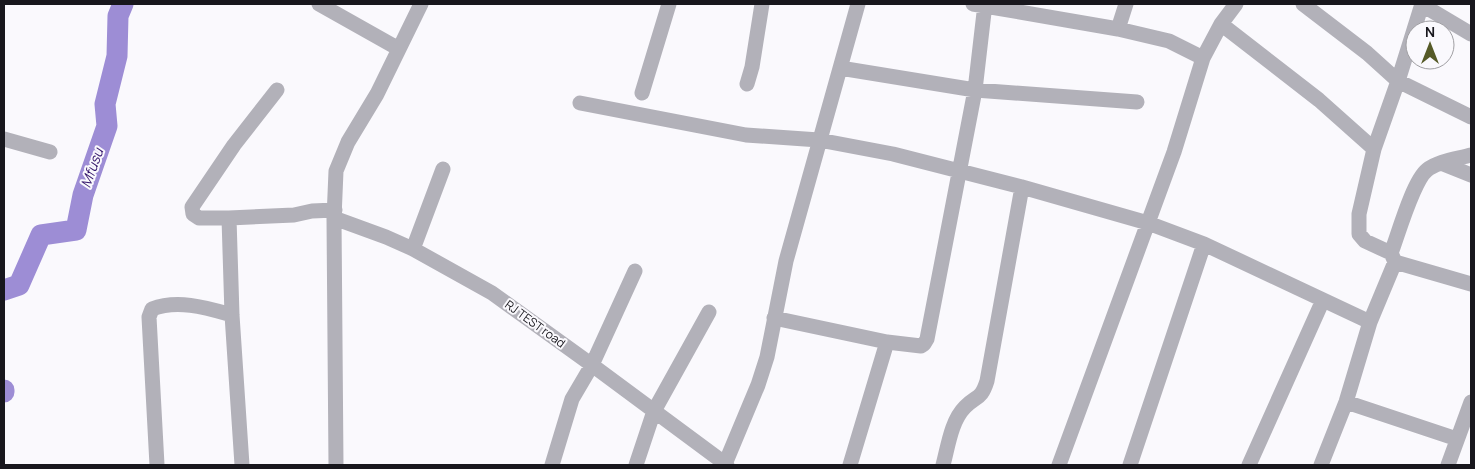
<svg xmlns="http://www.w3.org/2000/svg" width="1475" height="469" font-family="Manrope,sans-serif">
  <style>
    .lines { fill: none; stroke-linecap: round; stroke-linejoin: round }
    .river { stroke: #9d8dd5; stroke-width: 21 }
    .minor { stroke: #b2b1b9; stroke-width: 15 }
    .labels { text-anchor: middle; stroke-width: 4; stroke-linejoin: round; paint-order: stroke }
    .street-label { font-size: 12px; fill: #18171d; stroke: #faf9fd }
    .water-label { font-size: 14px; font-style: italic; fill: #37196d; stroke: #faf9fd }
  </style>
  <rect width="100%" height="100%" fill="#faf9fd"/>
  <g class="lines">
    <path class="river" d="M4,290L19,285L41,235L76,230L83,195L107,126L105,104L117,56L118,16L123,4
      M4,390V392"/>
    <path class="minor" d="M319,4L399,49
      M421,4L377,94L348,142L336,171L334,218L386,237L413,249L492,293L592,365L727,465
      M973,4L1118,29L1169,41L1203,58
      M1303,4L1367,53L1398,81L1471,117
      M1424,4L1429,9L1471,34
      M1221,24L1319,100L1374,149
      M1118,29L1126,4
      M840,68L975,90L1137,102
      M747,84L752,67L762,4
      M277,90L234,145L192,207L193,214L199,218H229L294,215L312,211L335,210
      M642,93L669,4
      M580,103L746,135L819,140L893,154L1022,187L1148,223L1204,244L1370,322
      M4,139L50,152
      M1441,163L1471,175
      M229,218L232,315L242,465
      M334,218L336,465
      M413,249L443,169
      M1391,253L1365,241L1359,234V214L1374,149L1398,81L1422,4
      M1395,262L1471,284
      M774,318L887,342L921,346L924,344L927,339L975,90L985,4
      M1346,402L1457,439
      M725,464L758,385L767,357L786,261L858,4
      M157,465L149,317L152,309C178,299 207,308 232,315
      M552,465L572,399L592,365L635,271
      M636,465L654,411L709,312
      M850,465L887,342
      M943,465C948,447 951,421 965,407C977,395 981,400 987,381L1022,187
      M1059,465L1174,152L1203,58L1221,24L1236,4
      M1130,465L1204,244
      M1249,465L1323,300
      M1321,465L1346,402L1370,322L1395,262L1391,253C1398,235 1413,181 1427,170C1438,161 1457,159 1471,155
      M1448,465L1471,402"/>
  </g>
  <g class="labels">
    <g class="street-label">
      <text transform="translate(535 324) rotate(36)" y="4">RJ TEST road</text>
    </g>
    <g class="water-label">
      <text transform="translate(92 168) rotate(-70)" y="5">Mfusu</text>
    </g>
  </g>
  <rect width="1475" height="469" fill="none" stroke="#18171d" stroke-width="10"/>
  <g transform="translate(1430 45)"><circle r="24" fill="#faf9fd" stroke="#a09fa3"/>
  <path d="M0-4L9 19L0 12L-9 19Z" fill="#555a27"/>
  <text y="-8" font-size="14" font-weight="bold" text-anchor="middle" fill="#18171d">N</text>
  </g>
</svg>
